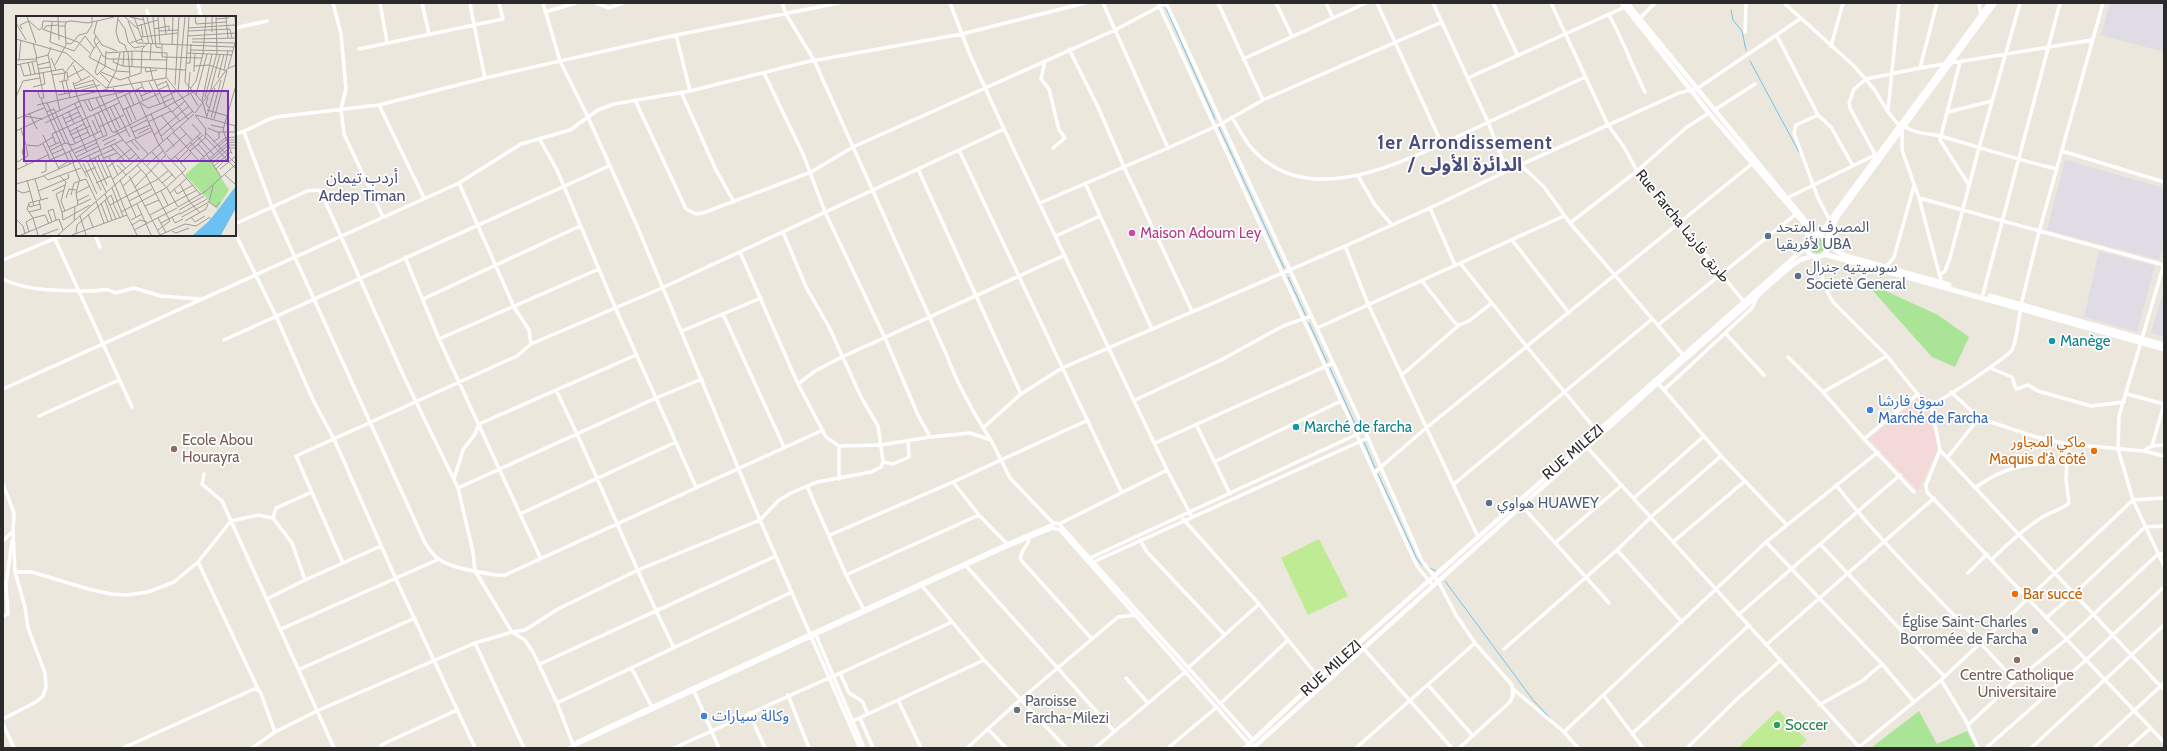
<svg xmlns="http://www.w3.org/2000/svg" width="2167" height="751" font-family="Cabin,'Noto Sans Arabic',sans-serif">
  <style>
    .industrial { fill: #dfdce5 }
    .medical { fill: #f3dad9 }
    .green { fill: #aae497 }
    .pitch { fill: #beeb93 }
    .lines { fill: none; stroke-linecap: round; stroke-linejoin: round }
    .stream { stroke: #6dc1f0; stroke-width: 1 }
    .minor { stroke: #fff; stroke-width: 3.5 }
    .tertiary { stroke: #fff; stroke-width: 4.5 }
    .secondary { stroke: #fff; stroke-width: 5 }
    .hotel-dot { fill: #d1479c; stroke: #fff; stroke-width: 1.5 }
    .service-dot { fill: #5c6f8a; stroke: #fff; stroke-width: 1.5 }
    .culture-dot { fill: #0f9aa8; stroke: #fff; stroke-width: 1.5 }
    .shop-dot { fill: #3f7fe0; stroke: #fff; stroke-width: 1.5 }
    .education-dot { fill: #8d6e63; stroke: #fff; stroke-width: 1.5 }
    .food-dot { fill: #e8710a; stroke: #fff; stroke-width: 1.5 }
    .worship-dot { fill: #6b7280; stroke: #fff; stroke-width: 1.5 }
    .leisure-dot { fill: #2e9e5b; stroke: #fff; stroke-width: 1.5 }
    .labels { text-anchor: middle; stroke-width: 3.5; stroke-linejoin: round; paint-order: stroke }
    .street-label { font-size: 15px; fill: #2a2a2a; stroke: #fff }
    .service-label { font-size: 15px; fill: #4e5e75; stroke: #fff; text-anchor: start }
    .hotel-label { font-size: 15px; fill: #b23c85; stroke: #fff; text-anchor: start }
    .culture-label { font-size: 15px; fill: #0d838f; stroke: #fff; text-anchor: start }
    .shop-label { font-size: 15px; fill: #366cbe; stroke: #fff; text-anchor: start }
    .education-label { font-size: 15px; fill: #785e54; stroke: #fff; text-anchor: start }
    .food-label { font-size: 15px; fill: #c56008; stroke: #fff; text-anchor: end }
    .worship-label { font-size: 15px; fill: #5b616d; stroke: #fff; text-anchor: end }
    .leisure-label { font-size: 15px; fill: #27864d; stroke: #fff; text-anchor: start }
    .neighbourhood-label { font-size: 16px; fill: #4a4e7b; stroke: #fff }
    .district-label { font-size: 19px; font-weight: bold; letter-spacing: 1px; fill: #4a4e7b; stroke: #fff }
    .inset-river { fill: none; stroke: #6dc1f0; stroke-width: 2 }
    .inset-road { fill: none; stroke: #9e9b95; stroke-width: 1 }
    .view { fill: #7b2cbf; fill-opacity: 0.15; stroke: #7b2cbf; stroke-width: 2 }
    .inset-edge { fill: none; stroke: #2a2a2a; stroke-width: 2 }
  </style>
  <rect width="100%" height="100%" fill="#ece7dc"/>
  <path class="industrial" d="M2110,3H2164V52L2101,35Z
    M2065,160L2164,188V241L2159,260L2047,230Z
    M2099,251L2155,266L2137,332L2084,317Z
    M2164,290V337L2151,333Z"/>
  <path class="medical" d="M1916,400L1931,420L1938,448L1918,491L1869,439Z"/>
  <path class="green" d="M1809 245a8 8 0 1 1 16 0a8 8 0 1 1-16 0Z
    M1864,281L1938,315L1969,337L1955,367L1932,357Z
    M1919,711L1937,744L1967,731L1976,748H1871Z"/>
  <path class="pitch" d="M1319,539L1348,596L1308,615L1281,558Z
    M1778,710L1807,740L1798,748H1738Z"/>
  <g class="lines">
    <path class="stream" d="M1166,8L1215,119
      M1731,10L1733,20L1742,31L1746,50
      M1750,61L1799,152
      M1219,127L1284,268
      M1288,277L1306,316
      M1309,323L1327,362
      M1330,368L1358,431
      M1364,442L1375,468
      M1378,474L1416,557L1422,565
      M1430,568L1436,571
      M1445,581L1533,700L1549,717"/>
    <path class="minor" d="M198,3L201,17
      M333,3L341,34L346,89L341,109L344,134L383,217
      M380,3L387,42
      M422,3L429,34
      M470,3L474,25L503,19L499,3
      M543,3L560,61L588,117L637,226L760,520L860,748
      M596,3L609,8L623,3
      M782,3L786,14L814,60L947,356C958,386 973,412 990,439
      M950,3L970,55L1004,129L1167,470L1192,517
      M1158,3L1417,566L1433,586
      M1166,3L1368,438L1422,561L1438,581L1456,615L1475,643L1512,685L1513,695L1510,702L1459,748
      M1218,3L1263,100
      M1276,3L1292,36
      M1326,3L1333,18
      M1377,3L1442,144L1585,77
      M1433,3L1488,122L1507,171L1679,93L1698,88L1800,19
      M1493,3L1518,56
      M1551,3L1608,125L1624,147L1637,171L1745,303
      M1784,3L1853,65L1874,89L1888,112L1902,129V150L1919,198L1942,284
      M1979,3L1981,16
      M147,11L149,17
      M545,12L576,3
      M1609,15C1623,40 1632,66 1645,92
      M1640,18L1655,3
      M235,28L267,21
      M1745,32L1746,3
      M676,35L690,91
      M1777,36L1818,115L1831,127L1853,166
      M1831,46L1843,3
      M359,49L474,25L485,78
      M1069,49L1098,107L1124,167L1192,311
      M1243,59L1366,3
      M1045,61L1041,79L1049,89L1059,130L1065,138L1053,148
      M1960,62L1940,140L1969,185
      M1920,68L1937,3
      M764,73L803,154L825,212L885,338L918,415L930,437L970,433L991,440L1010,478L1054,524
      M1468,78L1625,7
      M681,92L716,170L734,202
      M635,100L686,209L696,214L703,213L811,172L853,147L1115,30L1166,3
      M379,105L424,198
      M1716,109L1755,84
      M1888,110L1899,3
      M1948,112L1992,101
      M1818,115L1796,125L1794,133L1818,198L1830,221
      M1232,117C1239,129 1246,143 1256,153C1308,204 1387,169 1442,144
      M1905,126C1914,134 1929,133 1940,136C1979,147 2017,160 2057,169
      M244,132L272,207L410,510C429,550 427,563 474,571C485,573 494,576 505,575L823,430
      M235,134C250,131 261,121 276,117L379,105L485,78L676,35L839,3
      M540,140L557,170L615,307L696,487
      M1168,148L1221,124L1263,100L1442,22
      M959,150L1121,491
      M2062,151L2164,182
      M1877,158L1850,108L1849,103L1854,89L1866,79L1920,68L2092,40
      M1521,165L1544,187L1570,223L1685,357
      M918,169L1021,394
      M1358,176L1375,205L1392,225
      M459,183L514,307L529,330L531,344
      M1085,183L1152,329
      M1787,198L1875,155
      M1919,198L2164,265
      M1040,203L1168,148L1103,3
      M1430,208L1455,265
      M1570,223L1637,171L1687,127L1709,113
      M235,224L307,191L318,190L321,192L405,379L458,488L473,552L475,571L512,632L525,640L534,654L557,703L574,747
      M235,233L276,316L313,400L334,439L395,577L475,748
      M95,235L100,247
      M1056,236L1100,216
      M55,239L132,407
      M1512,240L1569,313
      M740,252L798,384L826,437L839,446V479
      M405,257L439,339L540,557
      M1816,257L1826,289L1833,302L1887,356L1923,401L1931,405L1940,450L1926,485L1927,492L2164,742
      M3,260L63,235
      M1460,263L1527,347L1597,431
      M2164,264L2119,416L2118,449L2133,500L2164,566
      M1886,267L1894,257L1914,186
      M1940,275L1945,271L1950,258L1979,148L2020,3
      M3,279C29,292 60,290 88,291C99,292 106,286 115,293L134,288L161,296L199,299
      M1422,281L1455,323L1459,325
      M1983,294L2060,3
      M423,299L580,226
      M2021,305L2039,232L2103,3
      M723,314L784,447
      M1658,325L1796,214
      M1317,328L1564,216
      M682,331L761,298
      M1726,334L1764,375
      M439,339L599,269
      M224,340L609,166
      M1788,357L1823,392L1864,439L1914,492
      M1990,368L2012,377L2016,389L2028,385L2038,391L2091,406L2124,402
      M1402,375L1459,325L1469,321L1492,303
      M1658,383L1721,456L1787,525
      M798,384L815,371L842,357L1065,255
      M3,389L459,183L521,144L570,130L598,110L614,104L690,91L806,62L962,34L1085,3
      M556,390C598,475 632,563 674,648
      M1664,390L1752,308L1758,296
      M1823,392L1887,356
      M1951,392L1979,418L2036,437L2068,444L2143,451L2152,446L2164,445
      M2127,394L2164,404
      M1135,400L1221,360L1283,326L1311,316
      M1931,405C1940,402 2009,356 2012,350C2018,339 2017,322 2021,309
      M39,416L119,380
      M1196,424L1230,494
      M983,428L1021,394L1062,368L1345,246
      M1864,439L1918,394
      M1155,443L1333,363
      M1585,445L1859,747L1941,680L2133,500L2164,498
      M839,446L881,445L930,437
      M2152,446L2164,404
      M1940,450L2164,690
      M2144,451L2164,456
      M1947,458L1979,418
      M883,462L893,464L909,457L908,441
      M1214,462L1341,401
      M1374,473L1426,428L1753,163
      M204,474L202,484L222,501L334,748
      M454,479L463,450L475,434L479,424L636,355
      M953,482L979,515L1007,544
      M3,484L14,513L13,533
      M1454,484L1652,319
      M1836,485C1891,555 1957,615 2015,681
      M807,486L846,575L864,610
      M458,488L656,398L702,379
      M1975,488C1994,474 2015,465 2038,464
      M1634,498L1704,436
      M1522,506L1609,603
      M520,514L676,442
      M273,518L292,543L305,580
      M1183,519L1259,604L1319,678
      M1059,524L1167,470
      M13,531L15,572H32L88,589L111,594L127,595L148,592L174,582L198,562L231,521L258,515L273,518L276,508L312,492
      M830,535L953,482L1088,420
      M1478,537L1368,304L1345,246L1430,208L1507,171
      M1029,538C1029,547 1019,550 1021,560L1092,639
      M1140,540L1147,552L1224,634
      M3,541L13,531
      M1556,542L1622,485
      M1673,542L1745,481
      M1766,542L1882,664L1914,702
      M1820,544L1944,676
      M1617,550L1682,622
      M1090,558L1364,431
      M1992,559C2008,544 2023,529 2041,518C2049,512 2062,510 2069,503L2066,479L2068,444
      M198,562L259,691
      M1093,562L1368,438
      M343,563L296,456L517,356L531,344L662,288L1004,129
      M967,567L1114,731
      M1968,573L1987,554
      M846,575L979,515
      M923,587L984,660L1066,748
      M267,599L305,580L381,546
      M1738,615L1900,475
      M3,616L8,614L6,584L12,541
      M2046,618L2075,593L2145,527L2164,526
      M281,629L437,560
      M815,633L864,748
      M475,643L524,748
      M1766,645L1934,498
      M1363,648L1452,748
      M1504,649L1617,550L1651,517L1721,456
      M540,664L776,556
      M1188,668L1259,604
      M300,669L415,618
      M632,669L652,707
      M840,673L849,693L862,701L868,714
      M834,676L952,622
      M1126,678L1147,702
      M1941,680L1965,719L1978,748
      M1428,685L1473,736
      M1513,689L1564,732L1578,748
      M694,691L719,748
      M788,695L809,748
      M1604,696L1643,748
      M898,700L921,748
      M557,703L792,592
      M1221,703L1287,641
      M1819,705L1862,681L1882,664
      M749,713L765,748
      M860,718L873,748
      M3,719L36,702L43,696L46,687L45,673L28,628L25,607L15,572
      M853,721L984,660
      M3,724L14,748
      M1968,725L2015,681L2067,639L2158,554H2164
      M988,729L1006,748
      M1564,732L1766,542L1878,452
      M1632,734L1748,626
      M381,745L457,710
      M573,746L577,742L612,725L1007,544L1056,523L1059,524L1253,740
      M123,748L254,689L260,691L275,732L319,710L475,643L512,632L525,630L558,609L638,570L760,520L779,500L793,492L817,482L871,472L881,467L883,461L878,426L861,397L829,327L806,287L783,232
      M252,748L275,732
      M569,748L1006,547L1053,528L1060,530L1249,744L1244,748
      M674,748L831,677
      M967,748L1021,699L1118,617L1136,615
      M1095,748L1185,672
      M1168,748L1217,707
      M1356,748L1475,643
      M1687,748L1736,700L1780,661
      M1986,748L2086,660L2164,587
      M2031,748L2164,625
      M2094,748L2164,683
      M2128,748L2151,728"/>
    <path class="tertiary" d="M1622,3L1709,113L1802,221L1807,230L1808,240
      M1627,3L1817,235
      M1819,235L1990,3
      M1806 246a11 11 0 1 1 22 0a11 11 0 1 1-22 0Z
      M1826,240L1838,216L1995,3
      M1252,748L1249,744L1319,678L1806,247
      M1253,748L1658,383L1790,267L1800,260L1812,256"/>
    <path class="secondary" d="M1828,244L1843,255L1949,285
      M1824,254L2164,349
      M1990,296L2164,345"/>
  </g>
  <circle class="hotel-dot" cx="1132" cy="233" r="4"/>
  <g class="service-dot">
    <circle cx="1768" cy="236" r="4"/>
    <circle cx="1798" cy="276" r="4"/>
    <circle cx="1489" cy="503" r="4"/>
  </g>
  <g class="culture-dot">
    <circle cx="2052" cy="341" r="4"/>
    <circle cx="1296" cy="427" r="4"/>
  </g>
  <g class="shop-dot">
    <circle cx="1870" cy="410" r="4"/>
    <circle cx="704" cy="716" r="4"/>
  </g>
  <g class="education-dot">
    <circle cx="174" cy="449" r="4"/>
    <circle cx="2017" cy="660" r="4"/>
  </g>
  <g class="food-dot">
    <circle cx="2094" cy="451" r="4"/>
    <circle cx="2015" cy="594" r="4"/>
  </g>
  <g class="worship-dot">
    <circle cx="2035" cy="631" r="4"/>
    <circle cx="1017" cy="710" r="4"/>
  </g>
  <circle class="leisure-dot" cx="1777" cy="725" r="4"/>
  <g class="labels">
    <g class="street-label">
      <text transform="translate(1683 226) rotate(51)" y="5">Rue Farcha طريق فارشا</text>
      <text transform="translate(1573 452) rotate(-41)" y="5">RUE MILEZI</text>
      <text transform="translate(1331 668) rotate(-42)" y="5">RUE MILEZI</text>
    </g>
    <g class="service-label">
      <text x="1776" y="232">المصرف المتحد<tspan x="1776" dy="17">لأفريقيا UBA</tspan></text>
      <text x="1806" y="272">سوسيتيه جنرال<tspan x="1806" dy="17">Societè General</tspan></text>
      <text x="1497" y="508">هواوي HUAWEY</text>
    </g>
    <g class="hotel-label">
      <text x="1140" y="238">Maison Adoum Ley</text>
    </g>
    <g class="culture-label">
      <text x="2060" y="346">Manège</text>
      <text x="1304" y="432">Marché de farcha</text>
    </g>
    <g class="shop-label">
      <text x="1878" y="406">سوق فارشا<tspan x="1878" dy="17">Marché de Farcha</tspan></text>
      <text x="712" y="721">وكالة سيارات</text>
    </g>
    <g class="education-label">
      <text x="182" y="445">Ecole Abou<tspan x="182" dy="17">Hourayra</tspan></text>
      <text x="2017" y="680" text-anchor="middle">Centre Catholique<tspan x="2017" dy="17">Universitaire</tspan></text>
    </g>
    <g class="food-label">
      <text x="2086" y="447">ماكي المجاور<tspan x="2086" dy="17">Maquis d'à côté</tspan></text>
      <text x="2023" y="599" text-anchor="start">Bar succé</text>
    </g>
    <g class="worship-label">
      <text x="2027" y="627">Église Saint-Charles<tspan x="2027" dy="17">Borromée de Farcha</tspan></text>
      <text x="1025" y="706" text-anchor="start">Paroisse<tspan x="1025" dy="17">Farcha-Milezi</tspan></text>
    </g>
    <g class="leisure-label">
      <text x="1785" y="730">Soccer</text>
    </g>
    <g class="neighbourhood-label">
      <text x="362" y="183">أردب تيمان<tspan x="362" dy="18">Ardep Timan</tspan></text>
    </g>
    <g class="district-label">
      <text x="1465" y="149">1er Arrondissement<tspan x="1465" dy="22">/ الدائرة الأولى</tspan></text>
    </g>
  </g>
  <g transform="translate(16 16)">
    <rect width="220" height="220" fill="#ece7dc"/>
    <path d="M189,141L190,145L193,143L213,174L201,193L169,159Z" fill="#aae497"/>
    <path d="M220,170V192L205,219H177L194,204Z" fill="#6dc1f0"/>
    <path class="inset-river" d="M193,219L195,202"/>
    <path class="inset-road" d="M11,1L20,27M42,1L43,24M102,1L100,16L103,26L109,29L111,36M109,1L122,13M114,1L128,4M118,1L127,26M127,1L133,28M131,1L137,28M137,1L140,31L145,32M142,1L144,28M148,1L150,18M173,1L169,66L187,87L191,102M179,1L180,8L210,6M210,1L212,22M219,1L220,16M102,3L109,13L112,26L118,32L128,30M200,3L213,2M81,5L78,17L86,29L101,35M112,5L121,27L218,31M36,6L34,26L58,35L69,20L78,32L80,30M0,7L10,24M125,8L127,20M43,10H49L50,6L55,5L72,7L98,1M121,10L142,4M172,12L219,9M6,13L4,9L13,5L23,14L26,12L27,5L50,6M26,13L62,26L74,37M28,13L30,10L43,9M138,13L153,10V14M143,15L162,14M172,15L214,13L216,22M196,16V1M80,20L78,25L80,29L84,25M172,20L220,17M125,21L162,17M0,23L50,37L90,72L150,62M176,23L220,22M176,26L219,27M17,27L21,42L32,39L35,31M50,27L55,28L63,19L71,17L76,9V1M114,27L126,23M146,28V41L186,42M80,29L87,40L92,43H98L97,46L107,50L170,54M156,29L157,1M78,32L73,41L99,55M175,34L217,35M116,35V50M112,36L114,60M90,37L118,35L151,37L150,61M171,37L216,39M32,39L44,95M85,39L79,56L81,59L89,51L90,35M20,41L28,82H24L22,76M35,42L40,54M98,43L151,44M0,44L20,43M3,44L5,24M134,44L135,28M12,46L15,59M16,46L19,58M170,47H174L175,28M4,48L8,60L47,53L49,57L59,44M0,49L20,45M21,49L34,46M39,49L50,29L49,10M57,49L65,64M193,49L211,55L198,103M107,50L108,36M178,50L179,38M129,51L130,56L141,54M134,51L137,64M212,52L220,24M22,53L34,51M160,53L163,1M208,54L212,35M100,55L114,56M85,56L104,64L125,57L126,33L131,28M178,56V50L193,49M84,57L94,67M36,59L49,57L48,65M52,61L68,53M112,61L142,127L150,139L119,171L144,219M150,61L178,97M202,62L208,38M77,64L101,116M138,64L150,91L177,76M46,65L49,78M50,65L53,77L55,76V73M150,65L159,86L172,103M43,66L52,64L51,56M57,66L61,80L99,169M133,66L144,88L157,82M125,67L130,78M58,68L74,60M159,69L160,53M58,70L78,64M140,70L151,65M17,71L29,68L27,56M91,72L100,55L104,37M97,72L120,123M59,73L79,68M122,73L127,84M174,73L180,65L187,38L190,1M142,74L153,69M59,76L84,69M162,76L169,1M194,76L204,38M172,78L174,56M175,78L182,90M42,79L53,77L54,82M109,79L120,104M180,79L191,38M125,80L137,75M0,81L7,65L24,62M189,81L201,37L200,1M192,81L190,88L193,92M80,82L96,116H101L107,124M146,82L161,75M25,83L54,148M72,83L77,94M68,84L74,95L126,71M186,85L196,38M31,87L49,127M125,87L132,92L144,88M59,88L74,120M21,89L92,73M98,89L114,121M118,89L144,77M151,90L164,105M94,91L104,112M110,92L116,106M106,94L118,89L113,77M191,94L212,100M52,95L58,107M30,96L38,93L53,128L71,161M156,96L169,85M13,97L21,113M179,97L211,53L220,49M78,98L87,120M46,99L59,127M145,99L158,115M179,99L190,113L189,121L220,153M180,99L220,110M7,100L27,103M191,100L199,72M195,102L205,64M0,103L28,92M48,103L63,96M76,104L82,117M164,105L177,95M132,106L155,95M29,107L65,90M49,107L64,100M176,108L185,118M195,109L208,112M219,110L220,138M60,111L71,136M83,111L108,99M164,111L176,124M115,112L131,104M192,112L201,116H220M5,113L10,129L22,130L37,121M0,115L64,85L112,75M101,115L135,98M53,116L68,108M117,116L134,109M157,116L183,145L209,122L219,121M190,117L220,148M122,118L134,112M27,119L43,153M54,119L74,110M138,119L173,90M145,120L163,105M181,120L198,139M151,122L159,131M57,123L72,116M119,124L132,138M86,125L110,114M115,125L123,134M147,125L135,98L150,91M174,126L188,141M197,126L203,122V116M9,127L6,136L11,149M110,127L136,115M27,128L33,140M40,128L36,118L103,87M99,128L113,143M182,128L191,138M88,129L100,123M95,130L110,146L120,138M33,131L44,126M202,131L210,124H220M172,132L187,119M35,134L49,127L56,129L85,115M53,135L58,147M174,135L190,121M136,136L160,163M150,136L170,118M59,137L81,127M36,138L47,133M87,138L98,133M216,138L207,114L220,69M191,139L205,161M73,140L90,176M82,140L92,162M151,140L167,157M60,141L83,130M93,141L102,159M79,142L91,169M88,142L101,137M101,143L110,153M193,143L211,127L220,126M125,144L151,172L162,191L190,175L220,148M126,144L178,98M155,144L185,117M162,144L172,134M71,145L85,174M194,145L212,129H220M1,146L12,140L10,130M70,146L86,138M57,147L64,165M67,147L81,178M165,147L175,137M196,148L213,132H220M101,149L110,159M121,149L130,159L154,205L142,214M131,149L147,135M198,150L215,136M92,151L115,133M42,152L53,145M200,153L210,143M204,153L220,140M0,154L32,139L34,144L91,119L82,96M69,156L80,151M25,157L30,155V146L34,144M166,157L185,179M209,159L220,169M28,160L32,164L65,152M44,160L50,166L45,185L49,195L46,196L47,204M113,160L119,171M19,163L25,184M97,163L123,141M11,164L18,190M104,164L120,201M80,167L95,160M146,167L157,158M0,168L25,161L107,124L126,145L42,219M164,168L173,185L184,197M107,170L125,154M96,172L107,200M158,173L161,178L177,169M0,174L7,177L14,175M22,175L53,162L52,158M36,175L49,169M145,175L152,189M60,177L74,170M154,177L171,162M89,178L100,203M55,179L58,167L70,163L80,184M50,182L53,173L60,174M89,184L96,204M61,185L73,179M80,185L88,207M113,185L136,173M193,186L200,191L204,186M13,187L11,193L17,202L22,219M13,187L32,182M85,187L92,206M97,187L104,202M13,188L14,191L24,188M121,188L135,219M62,189L60,177L63,166M94,189L142,163L153,154M129,190L143,184M163,194L188,180M49,195L75,183M13,196L25,193L23,184M46,196L40,178L48,174M105,196L150,172L170,153L159,140M72,198L77,211M164,198L191,183M111,199L121,219M134,199L181,174M64,200L70,219M156,201L159,207L167,203M166,201L193,186L197,170M175,201L179,206L189,200M142,202L150,217M0,203L7,210L9,218M47,204L74,189M58,204L59,191M115,204L126,198M169,205L190,193L192,188M36,206L32,195L37,193L40,204M145,207L164,197M169,208L180,210L194,201M116,209L124,204L131,206M118,214L161,192M156,215L160,217L173,212M13,216L10,206L17,202L29,199L33,208M60,218L61,209L95,179L98,187M5,219L43,203L47,214M26,219L42,213M56,219L111,199L99,169M144,219L169,208"/>
    <path class="view" d="M8,75H212V145H8Z"/>
    <rect width="220" height="220" class="inset-edge"/>
  </g>
  <rect width="2167" height="751" fill="none" stroke="#2a2a2a" stroke-width="8"/>
</svg>
